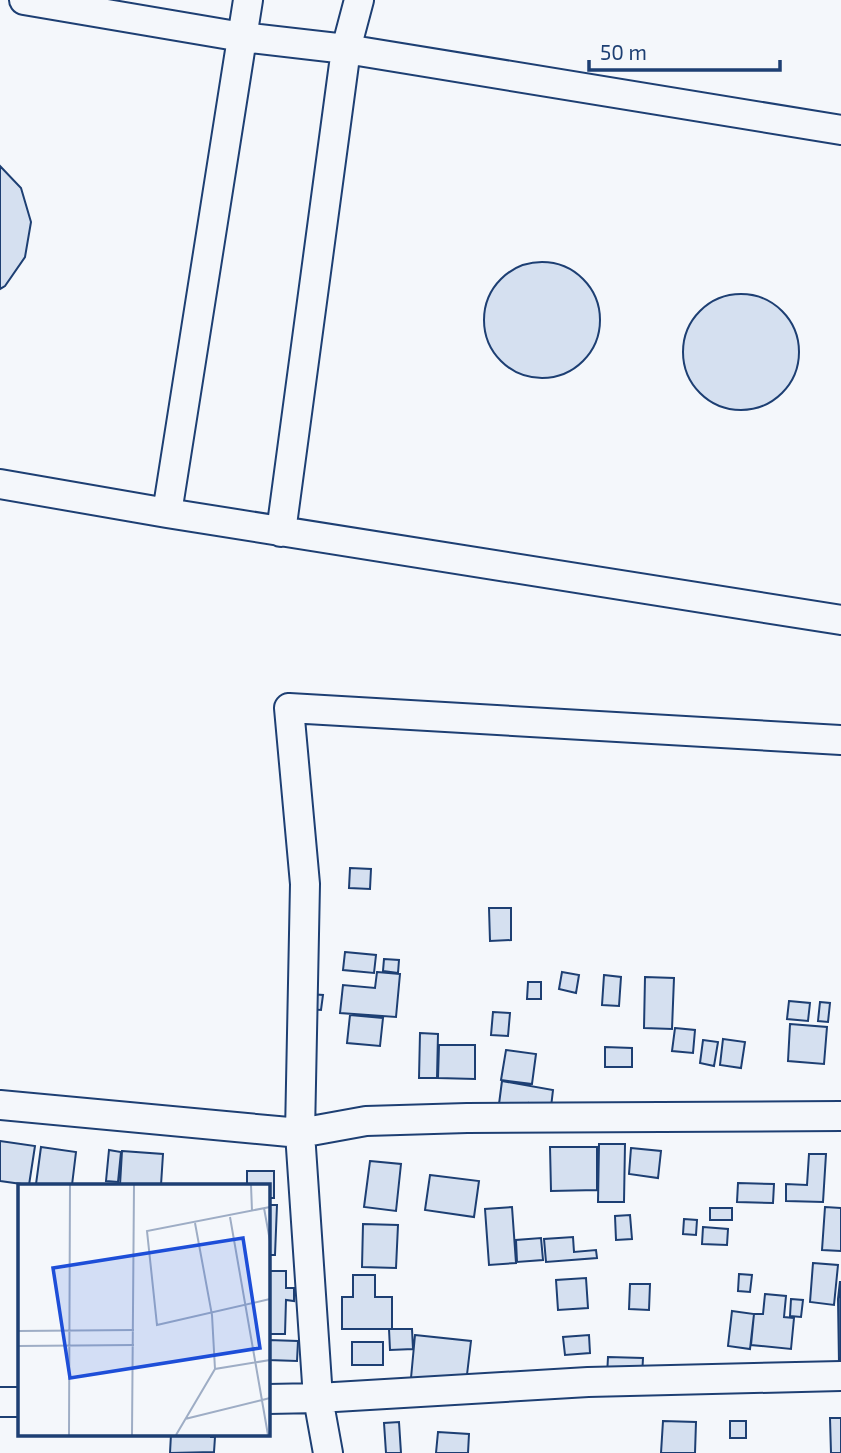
<svg xmlns="http://www.w3.org/2000/svg" width="841" height="1453" font-family="'Exo 2',sans-serif">
  <style>
    .building { fill: #d5e0f0; stroke: #1d3f73; stroke-width: 2 }
    .lines { fill: none; stroke-linecap: round; stroke-linejoin: round }
    .minor-casing { stroke: #1d3f73; stroke-width: 32 }
    .minor { stroke: #f4f7fb; stroke-width: 28 }
    .inset-road { fill: none; stroke: #9eadc5; stroke-width: 2 }
    .view { fill: #1d4ed8; fill-opacity: 0.15; stroke: #1d4ed8; stroke-width: 3.5 }
    .inset-edge { fill: none; stroke: #1d3f73; stroke-width: 3.5 }
  </style>
  <rect width="100%" height="100%" fill="#f4f7fb"/>
  <path class="building" d="M0,166L21,188L31,222L25,257L5,286L0,289Z
    M484 320a58 58 0 1 1 116 0a58 58 0 1 1-116 0Z
    M683 352a58 58 0 1 1 116 0a58 58 0 1 1-116 0Z
    M350,868L371,869L370,889L349,888Z
    M489,908H511V940L490,941Z
    M345,952L376,955L374,973L343,970Z
    M384,959L399,960L398,973L383,971Z
    M377,972L400,974L396,1017L340,1013L343,985L375,988Z
    M562,972L579,975L576,993L559,989Z
    M604,975L621,977L619,1006L602,1005Z
    M645,977L674,978L672,1029L644,1028Z
    M528,982H541V999H527Z
    M309,994L323,995L321,1010L308,1009Z
    M789,1001L810,1003L808,1021L787,1019Z
    M820,1002L830,1003L828,1022L818,1021Z
    M493,1012L510,1013L508,1036L491,1035Z
    M350,1015L383,1018L380,1046L347,1043Z
    M790,1024L827,1027L824,1064L788,1061Z
    M675,1028L695,1030L693,1053L672,1051Z
    M420,1033L438,1034L437,1078H419Z
    M723,1039L745,1042L741,1068L720,1065Z
    M703,1040L718,1042L714,1066L700,1063Z
    M439,1045H475V1079L438,1078Z
    M605,1047L632,1048V1067H605Z
    M506,1050L536,1054L532,1084L501,1080Z
    M502,1081L553,1090L551,1107L529,1103L528,1108L499,1104Z
    M0,1141L35,1146L29,1185L0,1181Z
    M599,1144H625L624,1202H598Z
    M41,1147L76,1152L72,1185L36,1184Z
    M550,1147H597V1190L551,1191Z
    M631,1148L661,1151L658,1178L629,1174Z
    M109,1150L121,1152L118,1182L106,1181Z
    M122,1151L163,1154L161,1185H120Z
    M809,1154H826L823,1202L786,1201V1184L807,1185Z
    M370,1161L401,1164L396,1211L364,1207Z
    M247,1171H274V1198H268V1185H247Z
    M430,1175L479,1181L474,1217L425,1210Z
    M738,1183L774,1184L773,1203L737,1202Z
    M268,1205H277L275,1255H268Z
    M512,1207L516,1263L489,1265L485,1209Z
    M825,1207L841,1208V1251L822,1250Z
    M710,1208H732V1220H710Z
    M630,1215L632,1239L616,1240L615,1216Z
    M684,1219L697,1220L696,1235L683,1234Z
    M363,1224L398,1225L396,1268L362,1267Z
    M703,1227L728,1229L727,1245L702,1244Z
    M573,1237L574,1252L596,1250L597,1258L546,1262L544,1239Z
    M541,1238L543,1260L517,1262L516,1240Z
    M813,1263L838,1265L834,1305L810,1302Z
    M268,1271H286V1288H294V1301L286,1300L285,1334H268Z
    M739,1274L752,1275L750,1292L738,1291Z
    M353,1275H375V1297H392V1329H342V1297H353Z
    M586,1278L588,1308L558,1310L556,1280Z
    M840,1281L841,1363H839L838,1299Z
    M630,1284H650L649,1310L629,1309Z
    M765,1294L786,1296L784,1317L794,1318L791,1349L751,1345L754,1314H763Z
    M791,1299L803,1300L801,1317L790,1316Z
    M732,1311L754,1314L750,1349L728,1346Z
    M389,1329H412L413,1349L390,1350Z
    M415,1335L471,1341L466,1383L411,1378Z
    M589,1335L590,1353L565,1355L563,1337Z
    M268,1340L298,1341L297,1361L268,1360Z
    M352,1342H383V1365H352Z
    M608,1357L643,1358L642,1377L607,1376Z
    M830,1418H841V1453H831Z
    M663,1421L696,1422L695,1453H661Z
    M730,1421H746V1438H730Z
    M399,1422L401,1453H386L384,1423Z
    M438,1432L469,1434L468,1453H436Z
    M171,1434H211V1437H215L214,1452L170,1453Z"/>
  <g class="lines">
    <defs>
      <path id="minor" d="M24,0L242,37L346,49L841,130
        M0,484L167,513L841,620
        M167,513L248,0
        M281,532L346,49L359,0
        M0,1105L300,1133L366,1121L467,1118L841,1116
        M268,1399L318,1398L588,1382L841,1376
        M0,1402H19
        M328,1453L318,1398L300,1133L305,884L289,708L841,740"/>
    </defs>
    <use href="#minor" class="minor-casing"/>
    <use href="#minor" class="minor"/>
  </g>
  <g transform="translate(18 1184)">
    <rect width="252" height="252" fill="#f4f7fb"/>
    <path class="inset-road" d="M233,1L234,27M252,23L129,47L139,141L252,115M246,24L252,57M212,33L250,251M177,39L194,131L197,185M0,147L116,146M0,162L116,161M167,235L252,214M51,251L52,1M114,251L116,1M158,251L197,185L252,176"/>
    <path class="view" d="M225,54L242,164L52,194L35,84Z"/>
    <rect width="252" height="252" class="inset-edge"/>
  </g>
  <path d="M589 60v10h191v-10" fill="none" stroke="#1d3f73" stroke-width="3.5"/>
  <text x="600" y="60" font-size="21" fill="#1d3f73" stroke="#f4f7fb" stroke-width="5" paint-order="stroke">50 m</text>
</svg>
